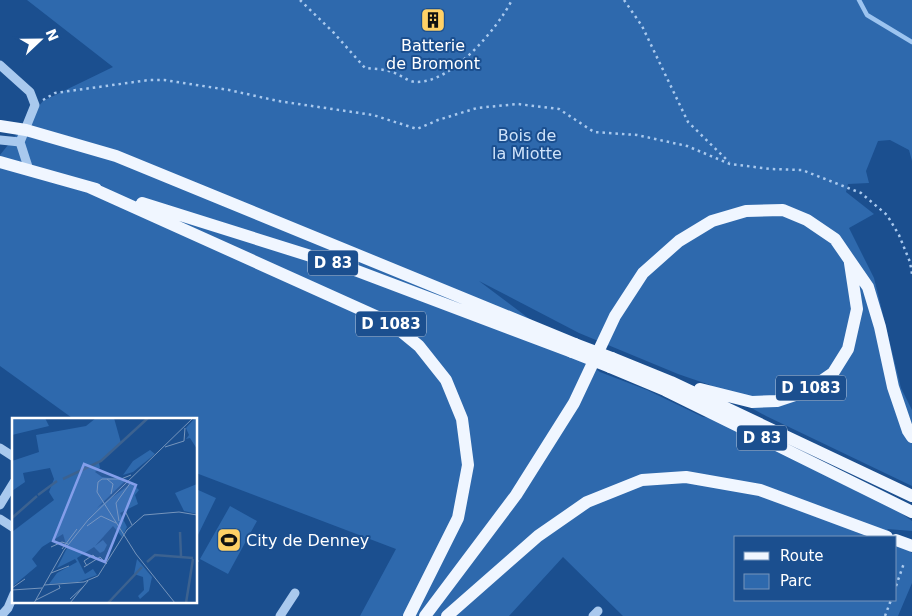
<svg xmlns="http://www.w3.org/2000/svg" width="912" height="616" font-family="'DejaVu Sans',sans-serif">
  <style>
    .green { fill: #2e69ad }
    .lines { fill: none; stroke-linecap: round; stroke-linejoin: round }
    .stream { stroke: #9cc4f0; stroke-width: 4.5 }
    .path { stroke: #a9c9ee; stroke-width: 2.5; stroke-dasharray: 2.5 4; stroke-linecap: butt }
    .minor { stroke: #a9c9ee; stroke-width: 9 }
    .major { stroke: #f0f6ff; stroke-width: 12 }
    .major-bridge { stroke: #f0f6ff; stroke-width: 12 }
    .labels { text-anchor: middle; stroke-width: 4; stroke-linejoin: round; paint-order: stroke }
    .shield { fill: #1b4f8f; stroke: #bbcadd; stroke-width: 1 }
    .shield-label { font-size: 15px; font-weight: bold; fill: #fff }
    .poi-label { font-size: 16px; fill: #fff; stroke: #1b4f8f }
    .park-label { font-size: 16px; fill: #cfe3fa; stroke: #1b4f8f }
    .inset-river { fill: none; stroke: #3c6290; stroke-width: 2.5 }
    .inset-road { fill: none; stroke: #7695bc; stroke-width: 1 }
    .view { fill: #839eea; fill-opacity: 0.15; stroke: #839eea; stroke-width: 2.5 }
    .inset-edge { fill: none; stroke: #fff; stroke-width: 2.5 }
  </style>
  <rect width="100%" height="100%" fill="#1b4f8f"/>
  <path class="green" d="M27,0H912V161L909,150L890,140L878,141L866,171L869,183L848,184L846,192L874,214L849,228L874,278L901,388L912,410V486L766,416L710,385L678,374L579,333L479,281L600,372L647,390L703,417L713,418L887,503L912,521V531L887,529L895,537H736V600H896V538L912,553V583L898,616H623L563,557L509,616H360L396,549L196,473V420H75L0,366V155L43,101L113,67Z
    M196,489L216,498L196,539Z
    M230,506L257,521L228,574L200,559Z"/>
  <g class="lines">
    <path class="stream" d="M859,0L867,15L912,42"/>
    <path class="path" d="M300,0L334,33L365,68C374,69 384,69 392,72C400,74 408,82 416,82C452,83 497,29 512,0
      M624,0L642,26L688,122L729,162
      M43,100L55,93L149,80H164L229,90L278,101L373,115L417,129L438,120L477,108L518,104L559,109L594,132L637,135L687,146L730,164L771,169L802,170L861,193L887,215L899,235L910,262L912,274
      M196,562L199,559
      M896,586L904,563
      M885,616L891,600"/>
    <path class="minor" d="M0,65L30,92L35,105L20,142L29,170
      M0,140L20,142
      M0,448L14,457
      M0,505L14,482
      M0,519L14,528
      M1,616L8,608L14,594
      M280,616L295,593
      M593,616L598,611"/>
    <path class="major" d="M0,126L26,130L116,156L575,344
      M0,162L96,189
      M89,187L391,323L419,346L446,380L462,419L468,465L458,518L409,616
      M142,203L352,269L572,352
      M612,358L671,382L912,496
      M610,367L665,390L912,512
      M700,389L752,402L777,401L807,391L833,373L848,349L857,309L850,263
      M896,540L912,546
      M425,616L516,495L574,403L615,316L643,273L679,241L712,221L746,211L783,210L807,220L835,239L868,287L880,327L893,387L908,431L912,437
      M447,616L538,536L587,502L642,480L686,477L760,490L887,537"/>
    <path class="major-bridge" d="M575,344L612,358
      M572,352L610,367"/>
  </g>
  <defs>
    <symbol id="building-square" viewBox="-11 -11 22 22"><rect x="-9" y="-9" width="18" height="18" rx="4" fill="#ffd166" stroke="#1b4f8f"/><path d="M-4-6H4V6H1V3H-1V6H-4ZM-2.5-4.3h1.7v1.8h-1.7ZM.8-4.3h1.7v1.8H.8ZM-2.5-1h1.7V.8h-1.7ZM.8-1h1.7V.8H.8Z" fill="#111"/></symbol>
    <symbol id="stadium-square" viewBox="-11 -11 22 22"><rect x="-9" y="-9" width="18" height="18" rx="4" fill="#ffd166" stroke="#1b4f8f"/><path d="M0-5a6.5 5 0 1 0 0 10a6.5 5 0 1 0 0-10ZM-3.5-1.8h7v3.6h-7Z" fill="#111"/></symbol>
  </defs>
  <g fill-rule="evenodd">
    <use href="#building-square" x="419" y="6" width="28" height="28"/>
    <use href="#stadium-square" x="215" y="526" width="28" height="28"/>
  </g>
  <g class="labels">
    <g class="shield">
      <rect x="308" y="250.5" width="50" height="25" rx="4"/>
      <rect x="356" y="311.5" width="70" height="25" rx="4"/>
      <rect x="776" y="375.5" width="70" height="25" rx="4"/>
      <rect x="737" y="425.5" width="50" height="25" rx="4"/>
    </g>
    <g class="shield-label">
      <text x="333" y="268">D 83</text>
      <text x="391" y="329">D 1083</text>
      <text x="811" y="393">D 1083</text>
      <text x="762" y="443">D 83</text>
    </g>
    <g class="poi-label">
      <text x="433" y="51">Batterie<tspan x="433" dy="18">de Bromont</tspan></text>
      <text x="246" y="546" text-anchor="start">City de Denney</text>
    </g>
    <g class="park-label">
      <text x="527" y="141">Bois de<tspan x="527" dy="18">la Miotte</tspan></text>
    </g>
  </g>
  <g transform="translate(12 418)">
    <rect width="185" height="185" fill="#1b4f8f"/>
    <path d="M0,0H33L37,8L0,17ZM84,0H102L109,25L87,45L88,50L83,54L90,59L114,62L85,90L120,65L127,72L123,77L126,86L108,95L115,109L110,119L101,108L83,128L91,122L95,127L92,133L88,135L82,129L65,140L73,156L81,151L85,157L66,164L37,166L45,155L65,144L63,141L45,150L55,130L51,116L30,129L20,141L25,148L0,169V114L42,82L37,74L42,61L38,50L11,55L13,64L0,73V43L27,34L24,17L74,8ZM183,0L185,3V31L178,20L174,21L177,17L174,10ZM138,32L143,36L121,54L111,57L121,43ZM185,66V96L172,93L163,75ZM125,141L140,159L137,173L128,181L126,178L132,172L131,159L122,156Z" fill="#2e69ad"/>
    <path class="inset-river" d="M51,61L89,43L136,0M26,77L45,63M0,100L25,78M168,114L169,138M135,144L143,137L181,140M96,185L130,149M174,185L181,141"/>
    <path class="inset-road" d="M153,29L172,23L173,10M119,57L109,61H90L86,64L85,74L124,136L163,185M95,61L101,66L99,76M113,93L120,107M107,103L104,85L119,64M75,108L89,98L104,105M39,129L50,124L56,126M50,131L65,111M75,148L72,143L81,137L85,141M72,149L88,139L95,146M39,155L57,148M32,167L72,164L86,158L115,112L132,97L167,94L185,97M0,170L13,161M0,172L30,170M58,181L72,168M24,182L48,170L47,167M22,185L52,132L76,102L181,0M58,185L76,163"/>
    <path class="view" d="M72,46L124,67L93,144L41,123Z"/>
    <rect width="185" height="185" class="inset-edge"/>
  </g>
  <rect x="734" y="536" width="162" height="65" fill="#1b4f8f" stroke="#7695bc"/>
  <rect x="744" y="552" width="25" height="8" fill="#f0f6ff" stroke="#7695bc"/>
  <text x="780" y="561" font-size="15" fill="#ffffff">Route</text>
  <rect x="744" y="574" width="25" height="15" fill="#2e69ad" stroke="#7695bc"/>
  <text x="780" y="586" font-size="15" fill="#ffffff">Parc</text>
  <g transform="translate(40 40) rotate(68)" stroke="#1b4f8f" stroke-width="4" paint-order="stroke">
  <path d="M0-4L9 19L0 12L-9 19Z" fill="#ffffff"/>
  <text y="-8" font-size="14" font-weight="bold" text-anchor="middle" fill="#ffffff">N</text>
  </g>
</svg>
